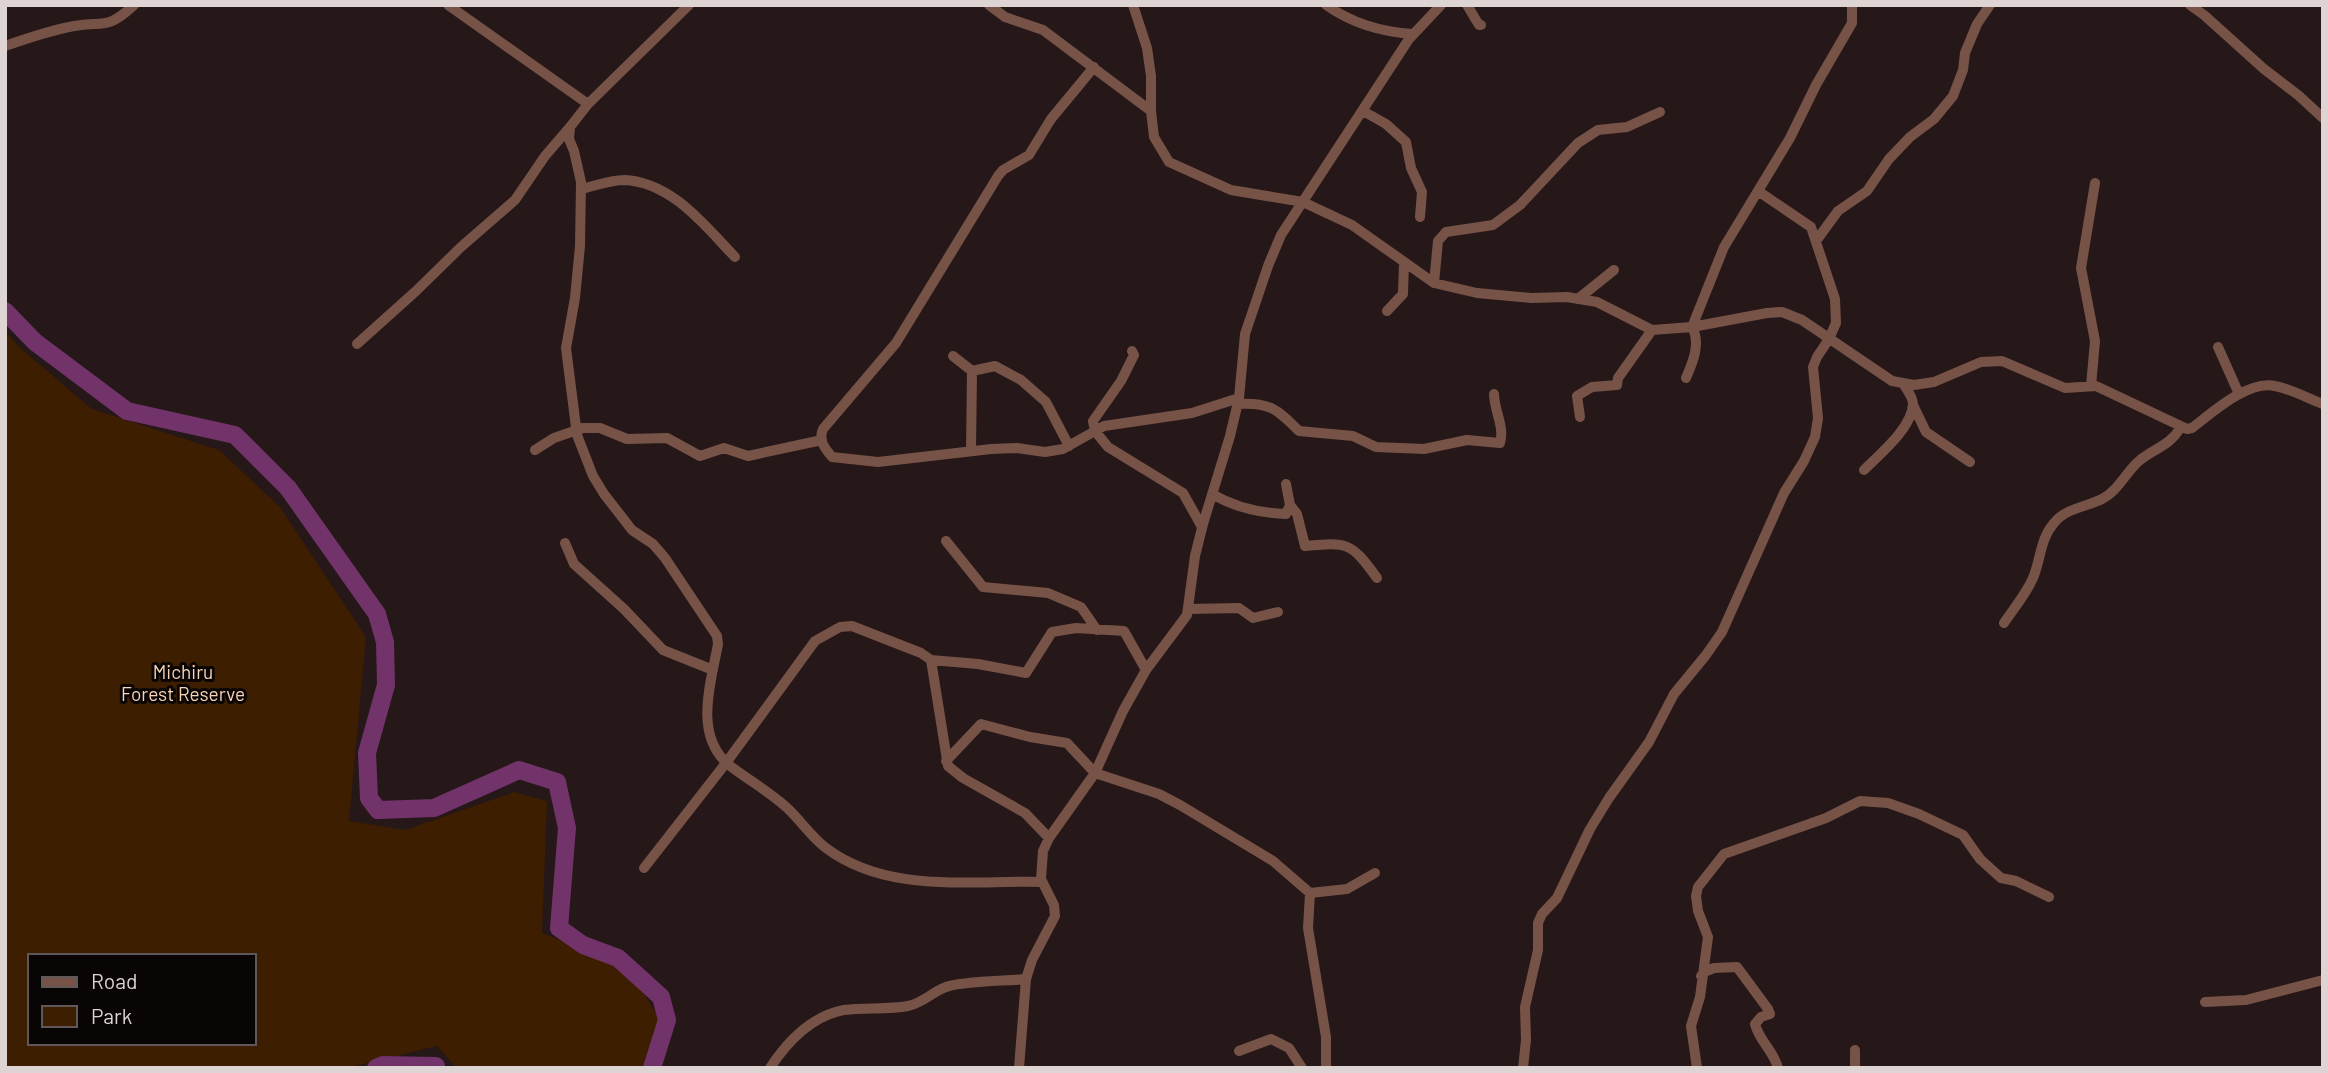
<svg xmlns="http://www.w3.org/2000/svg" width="2328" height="1073" font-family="Barlow,sans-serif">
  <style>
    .green { fill: #3d1e00; fill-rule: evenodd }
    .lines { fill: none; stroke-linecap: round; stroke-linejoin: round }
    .river { stroke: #71336a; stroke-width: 18 }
    .minor { stroke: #775347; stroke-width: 10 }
    .labels { text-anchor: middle; stroke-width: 6; stroke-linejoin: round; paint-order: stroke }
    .park-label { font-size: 19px; fill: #f8d3b5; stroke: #0a0505 }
  </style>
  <rect width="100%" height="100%" fill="#261718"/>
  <path class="green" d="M5,331L19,347L92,409L219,450L280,507L366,637L349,821L405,830L514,792L547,801L542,933L627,967L661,1021L645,1068H457L437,1046L347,1068H5ZM30,956H254V1043H30Z"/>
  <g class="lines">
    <path class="river" d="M5,311L35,342L127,411L235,435L288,488L377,614L385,642L386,685L367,753L369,798L378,810L434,808L519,770L557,782L567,828L559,928L583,945L618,958L661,997L667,1020L652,1068
      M376,1068L383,1065L436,1066V1068"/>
    <path class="minor" d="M448,5L588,104
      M689,5L588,104L570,127L569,139L574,151L581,182L580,246L575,298L566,348L577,435L593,476L604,494L632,530L653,544L665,558L717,636L718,644C711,683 693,735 729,765C747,779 768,791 785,806C800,819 810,836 826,848C887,894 970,880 1042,882
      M989,5L1005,17L1043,30L1151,111L1154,137L1169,162L1231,190L1303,202L1352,225L1434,283L1477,293L1531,298L1567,297L1597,302L1652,330L1692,327L1767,313L1782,312L1802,320L1892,381L1914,385L1934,382L1981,362L2002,361L2065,388L2096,386L2187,429L2192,428C2213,412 2248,380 2275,386C2291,389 2307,398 2323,404
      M1133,5L1147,48L1151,76V111
      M1326,5C1353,24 1381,32 1413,34
      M1467,5L1479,25H1481
      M2190,5L2204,15L2264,69L2298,95L2323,118
      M5,46C28,38 51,30 74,26C105,21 107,30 134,5
      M1094,67L1051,119L1029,155L1003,170L998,176L896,343L823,429C818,441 825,448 832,457L878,462L991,449L1017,448L1045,452L1063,449L1104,426L1192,413L1239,398
      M1363,111L1386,124L1406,142L1411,168L1422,192L1420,217
      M581,189C594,186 611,180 624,180C672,182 705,226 735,257
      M1816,241L1838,211L1867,191L1889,159L1910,137L1934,119L1953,96L1963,70L1965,53L1977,24L1990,5
      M1434,283L1438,241L1446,232L1493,225L1520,205L1578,143L1598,130L1627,127L1660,112
      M1578,299L1614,270
      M1387,311L1403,294L1404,262
      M357,344L416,291L461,247L515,200L545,156L570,127
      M2218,347L2239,394
      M1132,351L1134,355L1121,381L1093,421L1095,431L1108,447L1183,493L1202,527
      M953,356L972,371L995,366L1021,380L1046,402L1069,446
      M1686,378C1693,362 1701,343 1692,327L1724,247L1790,138L1816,85L1852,23V5
      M2091,386L2095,341L2081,268L2095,183
      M1237,404C1270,402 1277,409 1299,431L1353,436L1376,447L1424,449L1467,440L1500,443C1505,427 1494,410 1494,394
      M1913,405L1926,432L1970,462
      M1580,417L1577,396L1592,387L1617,385L1618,378L1652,330
      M535,450L554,438L583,428H600L627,439L667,438L700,456L724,448L748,456L822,440
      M971,451L972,371
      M1864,470C1880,454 1912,428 1913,404C1913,397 1907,390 1904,385
      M1212,494C1234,507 1260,513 1286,514L1290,505L1286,484
      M1290,505L1297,514L1305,546C1348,542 1351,542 1377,578
      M946,541L983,587L1048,593L1081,607L1097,630
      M565,543L574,564L624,609L663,650L713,670
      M1189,609L1239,608L1253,618L1278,612
      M2004,623C2014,608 2026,594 2033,578C2041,559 2040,539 2054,523C2066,508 2086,507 2102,499C2118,491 2126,472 2139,461C2153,449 2171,445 2180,428
      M931,660L978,664L1026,673L1052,632L1076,628L1124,631L1146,670
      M946,761L981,724L1030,737L1067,743L1095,773L1159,794L1180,805L1273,861L1310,893L1347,889L1375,873
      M644,868L726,763L815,641L840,627L852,626L921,653L931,660L948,766L963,778L1025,813L1049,838
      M1310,893L1308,928L1326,1037V1068
      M1701,976L1704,972L1714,968L1737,967L1768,1009L1770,1014L1761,1017L1755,1024C1759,1041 1774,1051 1778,1068
      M2205,1002L2246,1000L2323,980
      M1239,1051L1271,1039L1289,1048L1302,1068
      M770,1068C787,1042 812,1016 844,1010C865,1007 887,1010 908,1006C923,1003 932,992 946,987C961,981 1007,981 1026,979
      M1019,1068L1026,979L1032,960L1055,916L1054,905L1041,879L1043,851L1049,838L1095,773L1123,711L1146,670L1187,615L1195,556L1203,524L1230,436L1239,398L1245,334L1268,266L1281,235L1409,39L1441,5
      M1523,1068L1526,1040L1525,1007L1538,950V923L1542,914L1557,898L1590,829L1609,798L1649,742L1674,694L1706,655L1722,632L1784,493L1804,461L1815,437L1818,418L1813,367L1817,357L1829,339L1836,323L1835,299L1811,227L1758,191
      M1697,1068L1691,1026L1700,997L1708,937L1698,911L1696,896L1698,887L1724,854L1826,818L1860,801L1888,803L1919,814L1963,835L1980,859L2001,878L2016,881L2049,897
      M1855,1068V1050"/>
  </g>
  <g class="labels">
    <g class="park-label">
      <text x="183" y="679">Michiru<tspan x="183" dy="22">Forest Reserve</tspan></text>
    </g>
  </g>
  <rect width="2328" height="1073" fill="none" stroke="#dfd4d4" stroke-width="14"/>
  <rect x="28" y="954" width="228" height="91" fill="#0a0505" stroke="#5f5858" stroke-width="2"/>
  <rect x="42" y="977" width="35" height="10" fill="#775347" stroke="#5f5858" stroke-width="2"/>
  <text x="91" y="989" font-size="21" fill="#dfd4d4">Road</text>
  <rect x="42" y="1006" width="35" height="21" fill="#3d1e00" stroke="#5f5858" stroke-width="2"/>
  <text x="91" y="1024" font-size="21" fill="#dfd4d4">Park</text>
</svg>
